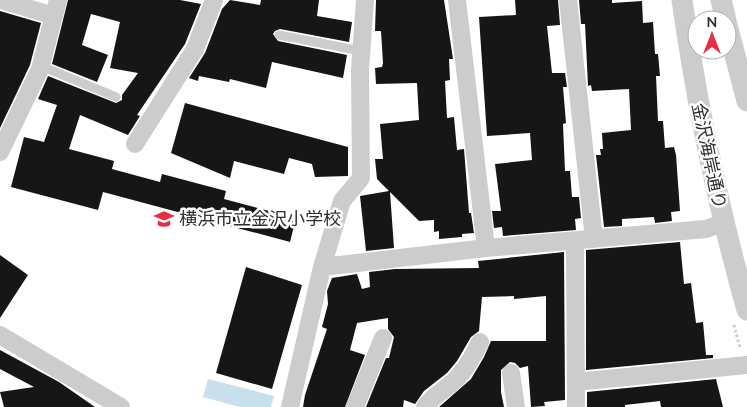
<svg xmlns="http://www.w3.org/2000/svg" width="747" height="407" font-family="Lato,'Noto Sans JP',sans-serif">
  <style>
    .water { fill: #c8e0ec }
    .building { fill: #161616 }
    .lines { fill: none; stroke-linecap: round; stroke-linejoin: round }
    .path { stroke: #ccc; stroke-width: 3; stroke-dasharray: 2.5 2.5; stroke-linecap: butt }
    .service { stroke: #ccc; stroke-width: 9 }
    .minor { stroke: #ccc; stroke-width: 18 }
    .tertiary { stroke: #ccc; stroke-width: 21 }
    .labels { text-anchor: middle; stroke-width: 5; stroke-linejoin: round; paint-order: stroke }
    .street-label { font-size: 18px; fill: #2f2f2f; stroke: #fff }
    .poi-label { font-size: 18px; fill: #2f2f2f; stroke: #fff; text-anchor: start }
  </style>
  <rect width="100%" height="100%" fill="#fff"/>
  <path class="water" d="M208,379L274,396L271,407H240L203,397Z"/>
  <path class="building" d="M68,0H180L201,4L185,44L137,115L140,116L128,135L80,115L69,149L114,161L112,169L160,182L162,174L226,191L224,199L296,218L290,242L103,192L98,210L11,187L24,137L44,142L57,105L38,99L48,76L116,103L122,100V95L138,73L110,68L120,22L91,14L82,45L108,55L97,82L52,64Z
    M230,0L260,5L261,0H319L317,16L352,22L349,42L280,29L275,31L273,34L278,41L347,55L343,78L272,62L266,88L230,79L229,82L199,76L198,81L189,78L205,53L222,9Z
    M376,0H444L453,59H449L450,80L445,81L447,118L454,117L457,150L464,149L469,213H471L474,233L462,234V237L439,239V231L434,232V220L419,221L390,192L394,248L366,251L360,196L389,191L377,179L375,159H383L380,124L419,120L417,83L376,84L375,68L382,67L383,63L381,31H375Z
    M515,0H558L560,25L547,26L552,73H565L567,87H563L566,123L563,124L565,171H570L572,197H579L581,218L575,219L576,230L503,236L502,227L494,228L492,211H501L495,164L532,160L530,133L487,136L479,17L516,15Z
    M579,0H612V3L642,1L643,23L653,22L655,54H658L660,76H656L658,121H663L665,148L674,147L676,155L680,211L671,212L672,221L655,223L654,217L622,219V226L604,227L596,155H601L600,149H603L602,133L631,130L629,89L592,91L591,85L588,86L585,24H581Z
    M0,11L41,23L30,65L0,128Z
    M185,103L348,147V176L315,177L312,164L289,158L284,174L234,161L230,178L171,153Z
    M680,242L684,284L691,283L696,323L703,322L706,355H713V358L586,370V250Z
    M564,252L565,400L544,402L545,406L531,407L528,366L520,368L515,363L510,362L501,370V392L504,407H439L471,379L484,357L491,341H546V296L514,299V296L482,297L479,331L471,337L457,361L447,373L424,391L415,404L404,400L403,407H366L386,358H389L394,337L388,329V318L357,323L350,350L365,355L345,407H303L305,395L327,329L322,327L328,304L327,291L332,278L357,274L362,289L370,287L369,272L395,269L479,268L478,261Z
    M0,255L28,275L0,318Z
    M246,267L302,285L272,389L216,373Z
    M0,350L59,382L95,407H4L0,392L34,387L0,369Z
    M716,379L723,407H661L660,401L625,405V407H587V392Z"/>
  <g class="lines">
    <path class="path" d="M734,325L740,348"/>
    <path class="service" d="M279,35L361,51
      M41,66L116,97"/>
    <path class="minor" d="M1,0L54,16
      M457,0L486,248
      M568,0L594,239
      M135,144L195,49L214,0
      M0,152L40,69L58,0
      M575,241L576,407
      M322,267L486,248L706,229L723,223
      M0,335L121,407
      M511,373L516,407
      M576,382L747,365
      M290,407L322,267L342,201L361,178L360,70L365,0
      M355,407L383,338
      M425,407C433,395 444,391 454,381C466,370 473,356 480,342"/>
    <path class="tertiary" d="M682,0C697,105 718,207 747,310
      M721,0L726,20
      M727,25L747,101"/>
  </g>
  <defs>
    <symbol id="school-bare" viewBox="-9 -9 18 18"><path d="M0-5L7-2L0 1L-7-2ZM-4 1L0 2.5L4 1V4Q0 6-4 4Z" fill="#e82e44" stroke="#fff" stroke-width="2.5" paint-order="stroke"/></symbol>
  </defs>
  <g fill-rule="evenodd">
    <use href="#school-bare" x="150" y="205" width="28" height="28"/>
  </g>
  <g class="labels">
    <g class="street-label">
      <text transform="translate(709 156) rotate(78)" y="6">金沢海岸通り</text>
    </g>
    <g class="poi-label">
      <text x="179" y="225">横浜市立金沢小学校</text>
    </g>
  </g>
  <g transform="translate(712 35)"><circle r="24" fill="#ffffff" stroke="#acacac"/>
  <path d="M0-4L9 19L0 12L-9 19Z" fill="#e82e44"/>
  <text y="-8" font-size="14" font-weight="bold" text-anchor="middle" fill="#2f2f2f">N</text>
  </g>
</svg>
